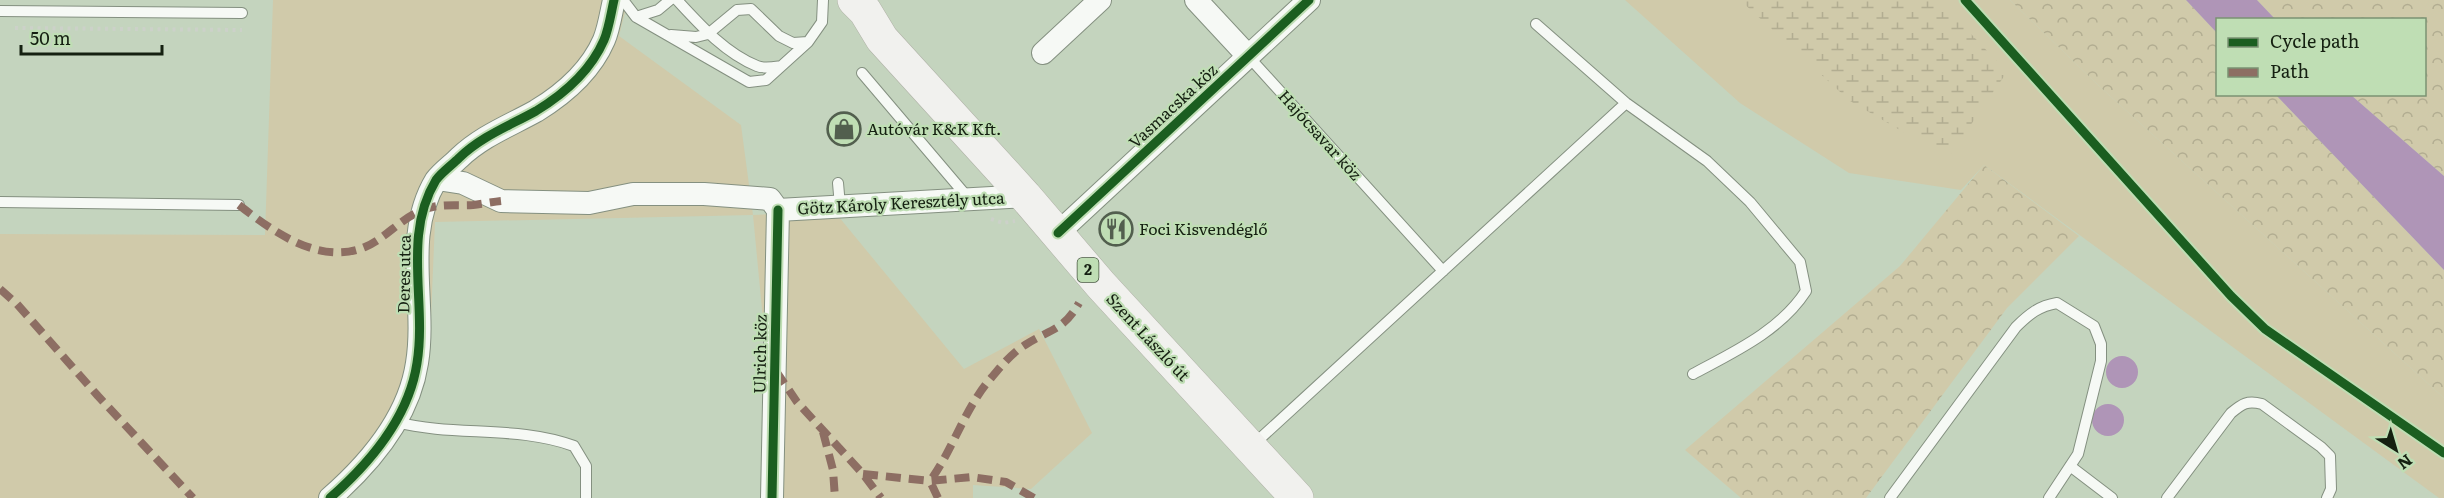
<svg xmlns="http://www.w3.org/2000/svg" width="2444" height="498" font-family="Literata,serif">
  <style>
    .green { fill: #d0caaa }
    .forest { fill: url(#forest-crowns) }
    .wetland { fill: url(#wetland-marsh) }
    .water { fill: #af95b7 }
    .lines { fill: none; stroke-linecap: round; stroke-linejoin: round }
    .lane-casing { stroke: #849080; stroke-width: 12 }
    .street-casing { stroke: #849080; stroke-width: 24 }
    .primary-casing { stroke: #afb1a6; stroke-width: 34 }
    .path { stroke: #ccd1c9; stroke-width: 4; stroke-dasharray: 3 4.5; stroke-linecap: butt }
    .lane { stroke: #f6f9f5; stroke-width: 10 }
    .street { stroke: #f6f9f5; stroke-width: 22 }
    .primary { stroke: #f1f1ee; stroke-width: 33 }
    .quiet { stroke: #8d6e63; stroke-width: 8; stroke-dasharray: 15 8; stroke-linecap: butt }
    .cycleway-casing { stroke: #bfdeb4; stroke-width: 13 }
    .cycleway { stroke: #1b5e20; stroke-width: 9 }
    .labels { text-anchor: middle; stroke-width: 4.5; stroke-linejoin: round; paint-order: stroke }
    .shield { fill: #bfdeb4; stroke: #485942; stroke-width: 1.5 }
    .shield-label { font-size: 15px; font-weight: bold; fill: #152011 }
    .street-label { font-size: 16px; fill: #152011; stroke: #bfdeb4 }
    .poi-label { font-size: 16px; fill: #152011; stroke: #bfdeb4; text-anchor: start }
  </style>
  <defs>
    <pattern id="forest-crowns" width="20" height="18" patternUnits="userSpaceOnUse" patternTransform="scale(1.5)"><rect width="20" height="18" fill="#d0caaa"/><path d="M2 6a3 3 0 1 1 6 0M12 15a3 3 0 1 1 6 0" fill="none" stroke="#b2ad91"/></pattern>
    <pattern id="wetland-marsh" width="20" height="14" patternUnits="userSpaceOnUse" patternTransform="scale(1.5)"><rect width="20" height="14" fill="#d0caaa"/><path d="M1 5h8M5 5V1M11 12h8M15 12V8" fill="none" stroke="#b2ad91"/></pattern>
  </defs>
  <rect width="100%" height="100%" fill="#c4d4be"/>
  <path class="green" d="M273,0H628L619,36L741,125L753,215L834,211L964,369L1039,329L1092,433L1031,489L973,485V498H780L753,215L435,222L429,364L409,423L348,498H0V234L265,235Z
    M1625,0H2010L2099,86L2444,398V498H2439L1984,165L1961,190L1849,173L1740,103Z"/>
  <path class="forest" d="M2010,0H2186L2217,33L2218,94L2276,95L2444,270V398L2099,86Z
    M2257,0H2444V176L2351,95L2424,94V20L2275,19Z
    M1984,165L2079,236L2007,308L1866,498H1741L1685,450L1900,266Z"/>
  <path class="wetland" d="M1740,0H1939L2007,72L1948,158L1850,101Z"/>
  <path class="water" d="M2186,0H2257L2275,19L2218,20L2217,33Z
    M2276,95H2351L2444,176V270Z
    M2106 372a16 16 0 1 1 32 0a16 16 0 1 1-32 0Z
    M2092 420a16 16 0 1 1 32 0a16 16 0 1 1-32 0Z"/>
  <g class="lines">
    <defs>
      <path id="lane" d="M623,0L636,17L749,82L766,80L808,42L822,22L823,0
        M677,0C700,25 725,53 757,66C764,69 774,67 781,66
        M0,11L242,13
        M636,17L658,10L670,0
        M1536,24L1626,103L1707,161L1750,202L1800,262L1806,291C1780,331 1734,352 1693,374
        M671,35L696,37L708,34L737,10L751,9L779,36L793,43L808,42
        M1248,56L1443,271
        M862,73L969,199
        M838,183L840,206
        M0,202L239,205
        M396,422C454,437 517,425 574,446L586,466V498
        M1253,445L1626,103
        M2070,466L2112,498
        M1890,498L2016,327C2029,314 2039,306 2057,303L2094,326L2101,344V361L2078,454L2049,498
        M2167,498L2231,413C2242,404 2247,400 2262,404L2321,447L2330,456L2331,489L2327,498"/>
      <path id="street" d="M1196,0L1248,56
        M1043,53L1100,0
        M437,179L463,183L501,201L589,203L633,194H704L770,199L778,210
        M778,210L1025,196
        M1058,233L1309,0
        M330,498C370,463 409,417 417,363C427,302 402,236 436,180C442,172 452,165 459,158C482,136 509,126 536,111C564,94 591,70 604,40C609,28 611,13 614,0
        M772,498L778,210"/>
      <path id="primary" d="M854,0L865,11L882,39L1025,196L1101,285L1297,498"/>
    </defs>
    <use href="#lane" class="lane-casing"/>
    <use href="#street" class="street-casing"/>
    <use href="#primary" class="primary-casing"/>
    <path class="path" d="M15,28L242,30
      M991,219L1003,223L1015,221"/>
    <use href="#lane" class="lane"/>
    <use href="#street" class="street"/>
    <use href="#primary" class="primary"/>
    <path class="quiet" d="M239,205C272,231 320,266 365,247C386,238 401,218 423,210C439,203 456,206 473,205C482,204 492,202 501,201
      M0,289L17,304L98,396L193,498
      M776,371L797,402L863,474L881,498
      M823,432L833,470L835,498
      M863,474L930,481L971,477L1006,482L1034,498
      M938,498L930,481C954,448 965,407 992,377C1002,365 1012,353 1025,345C1050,329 1063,331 1079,303"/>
    <defs>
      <path id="cycleway" d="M1965,0L2231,296L2265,329L2444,453
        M1058,233L1309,0
        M330,498C370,463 409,417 417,363C427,302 402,236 436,180C442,172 452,165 459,158C482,136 509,126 536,111C564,94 591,70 604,40C609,28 611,13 614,0
        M772,498L778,210"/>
    </defs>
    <use href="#cycleway" class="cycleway-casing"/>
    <use href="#cycleway" class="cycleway"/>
  </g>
  <defs>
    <symbol id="shop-ring" viewBox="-11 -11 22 22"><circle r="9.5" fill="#bfdeb4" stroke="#525f4e" stroke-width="1.5"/><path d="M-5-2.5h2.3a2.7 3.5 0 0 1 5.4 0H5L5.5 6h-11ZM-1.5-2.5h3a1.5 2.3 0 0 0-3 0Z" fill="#525f4e"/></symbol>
    <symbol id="restaurant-ring" viewBox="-11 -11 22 22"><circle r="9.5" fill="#bfdeb4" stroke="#525f4e" stroke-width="1.5"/><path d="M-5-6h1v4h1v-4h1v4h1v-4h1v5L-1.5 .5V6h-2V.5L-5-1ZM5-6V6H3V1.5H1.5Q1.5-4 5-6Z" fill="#525f4e"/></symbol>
  </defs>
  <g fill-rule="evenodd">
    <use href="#shop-ring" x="825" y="110" width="38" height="38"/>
    <use href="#restaurant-ring" x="1097" y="210" width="38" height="38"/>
  </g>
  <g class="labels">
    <rect class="shield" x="1077.5" y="258" width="21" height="24" rx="4.5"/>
    <g class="shield-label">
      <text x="1088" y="275">2</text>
    </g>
    <g class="street-label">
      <text transform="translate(1173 106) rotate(-43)" y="6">Vasmacska köz</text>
      <text transform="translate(1320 135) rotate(48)" y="6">Hajócsavar köz</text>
      <text transform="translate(901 203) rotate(-3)" y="6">Götz Károly Keresztély utca</text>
      <text transform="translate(404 274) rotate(-89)" y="6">Deres utca</text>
      <text transform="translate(1148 337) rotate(47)" y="6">Szent László út</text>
      <text transform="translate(760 354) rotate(-89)" y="6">Ulrich köz</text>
    </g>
    <g class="poi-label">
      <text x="867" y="135">Autóvár K&amp;K Kft.</text>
      <text x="1139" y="235">Foci Kisvendéglő</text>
    </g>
  </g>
  <rect x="2216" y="18" width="210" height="78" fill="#bfdeb4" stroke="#7b9273" stroke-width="1.5"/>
  <rect x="2228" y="38" width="30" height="9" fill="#1b5e20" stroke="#7b9273" stroke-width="1.5"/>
  <text x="2270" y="48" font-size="18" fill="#152011">Cycle path</text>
  <rect x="2228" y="68" width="30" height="9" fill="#8d6e63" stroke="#7b9273" stroke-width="1.5"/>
  <text x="2270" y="78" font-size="18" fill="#152011">Path</text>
  <g transform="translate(2396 450) rotate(143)" stroke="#bfdeb4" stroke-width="4.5" paint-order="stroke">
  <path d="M0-4.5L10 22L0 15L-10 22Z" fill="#152011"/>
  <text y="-9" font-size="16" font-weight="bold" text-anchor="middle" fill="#152011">N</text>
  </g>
  <path d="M21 45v9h141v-9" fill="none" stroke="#152011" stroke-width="3"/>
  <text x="30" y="45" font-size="18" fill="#152011" stroke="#bfdeb4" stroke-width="4.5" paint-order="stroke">50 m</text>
</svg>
